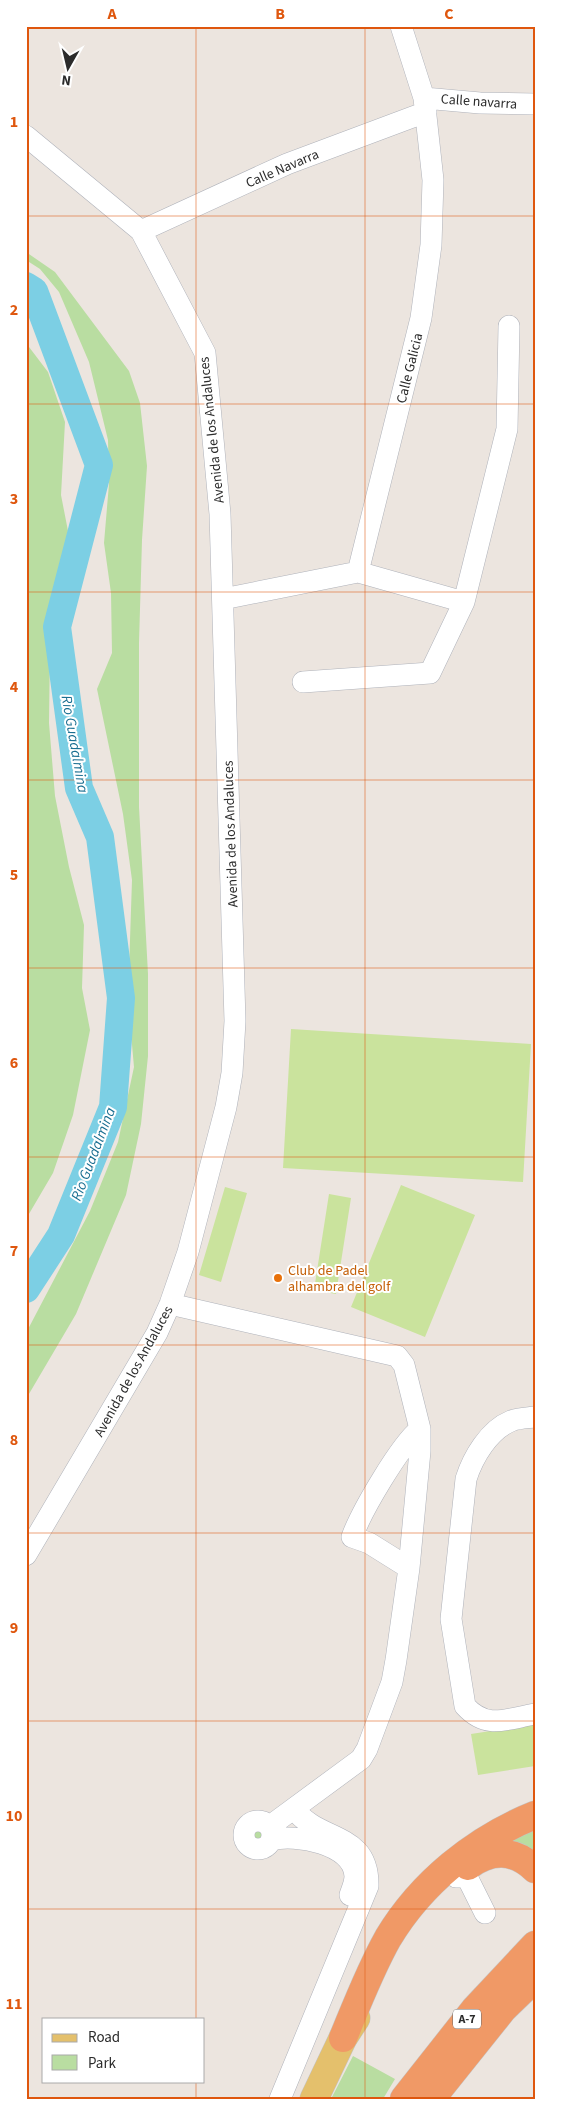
<svg xmlns="http://www.w3.org/2000/svg" width="561" height="2125" font-family="'Source Sans 3',sans-serif">
  <style>
    .green { fill: #b9dda1 }
    .pitch { fill: #cae39d }
    .lines { fill: none; stroke-linecap: round; stroke-linejoin: round }
    .river { stroke: #7ccfe4; stroke-width: 28 }
    .minor-casing { stroke: #afb2ba; stroke-width: 22 }
    .major-casing { stroke: #c4c4c4; stroke-width: 29 }
    .highway-casing { stroke: #c4c4c4; stroke-width: 29 }
    .minor { stroke: #fff; stroke-width: 21 }
    .major { stroke: #e4c06c; stroke-width: 28 }
    .highway { stroke: #f09966; stroke-width: 28 }
    .grid { fill: none; stroke: #df570e; stroke-width: 1; stroke-opacity: 0.55 }
    .food-dot { fill: #e8710a; stroke: #fff; stroke-width: 2 }
    .labels { text-anchor: middle; stroke-width: 4; stroke-linejoin: round; paint-order: stroke }
    .shield { fill: #fff; stroke: #6b6b6b; stroke-width: 1 }
    .shield-label { font-size: 12px; font-weight: bold; fill: #2b2b2b }
    .street-label { font-size: 14px; fill: #2b2b2b; stroke: #fff }
    .food-label { font-size: 14px; fill: #c56008; stroke: #fff; text-anchor: start }
    .water-label { font-size: 15px; font-style: italic; fill: #1a6f91; stroke: #fff }
    .neatline { fill: none; stroke: #df570e; stroke-width: 2 }
    .grid-label { font-size: 16px; text-anchor: middle; font-weight: bold; fill: #df570e }
  </style>
  <rect width="100%" height="100%" fill="#ece5df"/>
  <path class="green" d="M26,252L55,272L129,371L140,403L147,466L142,540L139,643V807L148,974V1056L141,1124L126,1195L76,1314L26,1399V1333L90,1211L118,1142L134,1067L128,1000L132,880L123,814L97,689L112,653L111,593L104,543L109,484L108,440L89,362L59,292L40,269L26,260Z
    M26,343L48,372L65,422L61,495L68,531L56,589L50,647L49,723L55,796L69,867L84,925L82,988L90,1030L73,1115L53,1173L26,1219Z
    M535,1823V1856L504,1842Z
    M248 1835a8 8 0 1 1 16 0a8 8 0 1 1-16 0Z
    M353,2056L395,2079L383,2099H331Z"/>
  <path class="pitch" d="M291,1029L531,1044L523,1182L283,1168Z
    M401,1185L475,1215L425,1337L351,1307Z
    M225,1187L247,1193L221,1282L199,1275Z
    M329,1194L351,1198L336,1294L314,1290Z
    M535,1724V1766L478,1775L471,1734Z"/>
  <g class="lines">
    <path class="river" d="M26,286L34,291L99,465L57,627L79,788L100,837L121,998L113,1107L61,1235L26,1289"/>
    <defs>
      <path id="minor" d="M424,98L480,103L535,104
        M26,136L141,231L205,353L220,514L235,1021L232,1073L226,1107L188,1252L170,1304L157,1333L26,1555
        M141,231L287,164L426,112
        M223,599L358,572L421,318L431,245L433,180L424,98L401,26
        M464,602L507,429L509,326
        M303,682L430,673L464,602L358,572
        M170,1304L397,1356L404,1365L420,1429V1451L409,1568L396,1660L392,1682L367,1749L361,1759L270,1826
        M535,1417C527,1418 518,1418 511,1421C489,1430 473,1457 466,1479L451,1619L465,1706C487,1730 506,1719 535,1714
        M409,1568L369,1543L352,1537C361,1512 400,1445 420,1429
        M244 1835a14 14 0 1 1 28 0a14 14 0 1 1-28 0Z
        M271,1840C295,1833 353,1844 355,1876C355,1883 352,1889 350,1895
        M456,1877H467L485,1913
        M280,2099L368,1886C369,1831 320,1843 294,1809"/>
      <path id="major" d="M314,2099L343,2038L356,2018"/>
      <path id="highway" d="M468,1866C491,1849 514,1849 535,1869
        M343,2038C357,2004 370,1970 388,1938C421,1883 475,1839 535,1815
        M404,2099L475,2009L535,1945
        M431,2099L503,2009L535,1978"/>
    </defs>
    <use href="#minor" class="minor-casing"/>
    <use href="#major" class="major-casing"/>
    <use href="#highway" class="highway-casing"/>
    <use href="#minor" class="minor"/>
    <use href="#major" class="major"/>
    <use href="#highway" class="highway"/>
  </g>
  <path class="grid" d="M196,26V2019M365,26V2099M26,216H535M26,404H535M26,592H535M26,780H535M26,968H535M26,1157H535M26,1345H535M26,1533H535M26,1721H535M26,1909H535M196,2081V2099"/>
  <circle class="food-dot" cx="278" cy="1278" r="5"/>
  <g class="labels">
    <rect class="shield" x="453" y="2009.5" width="28" height="19" rx="4"/>
    <g class="shield-label">
      <text x="467" y="2023">A-7</text>
    </g>
    <g class="street-label">
      <text transform="translate(479 101) rotate(4)" y="5">Calle navarra</text>
      <text transform="translate(282 168) rotate(-23)" y="5">Calle Navarra</text>
      <text transform="translate(409 368) rotate(-76)" y="5">Calle Galicia</text>
      <text transform="translate(211 430) rotate(-96)" y="5">Avenida de los Andaluces</text>
      <text transform="translate(230 834) rotate(-92)" y="5">Avenida de los Andaluces</text>
      <text transform="translate(133 1371) rotate(-61)" y="5">Avenida de los Andaluces</text>
    </g>
    <g class="food-label">
      <text x="288" y="1275">Club de Padel<tspan x="288" dy="16">alhambra del golf</tspan></text>
    </g>
    <g class="water-label">
      <text transform="translate(75 744) rotate(80)" y="5">Rio Guadalmina</text>
      <text transform="translate(93 1154) rotate(-69)" y="5">Rio Guadalmina</text>
    </g>
  </g>
  <rect width="561" height="2125" fill="none" stroke="#ffffff" stroke-width="55"/>
  <rect x="42" y="2018" width="162" height="65" fill="#ffffff" stroke="#aaaaaa"/>
  <rect x="52" y="2034" width="25" height="8" fill="#e4c06c" stroke="#aaaaaa"/>
  <text x="88" y="2042" font-size="15" fill="#2b2b2b">Road</text>
  <rect x="52" y="2055" width="25" height="15" fill="#b9dda1" stroke="#aaaaaa"/>
  <text x="88" y="2068" font-size="15" fill="#2b2b2b">Park</text>
  <g transform="translate(68 68) rotate(188)" stroke="#ffffff" stroke-width="4" paint-order="stroke">
  <path d="M0-4L9 19L0 12L-9 19Z" fill="#2b2b2b"/>
  <text y="-8" font-size="14" font-weight="bold" text-anchor="middle" fill="#2b2b2b">N</text>
  </g>
  <rect x="28" y="28" width="506" height="2070" class="neatline"/>
  <g class="grid-label">
    <text x="112" y="19">A</text>
    <text x="280" y="19">B</text>
    <text x="449" y="19">C</text>
    <text x="14" y="127">1</text>
    <text x="14" y="315">2</text>
    <text x="14" y="504">3</text>
    <text x="14" y="692">4</text>
    <text x="14" y="880">5</text>
    <text x="14" y="1068">6</text>
    <text x="14" y="1256">7</text>
    <text x="14" y="1445">8</text>
    <text x="14" y="1633">9</text>
    <text x="14" y="1821">10</text>
    <text x="14" y="2009">11</text>
  </g>
</svg>
